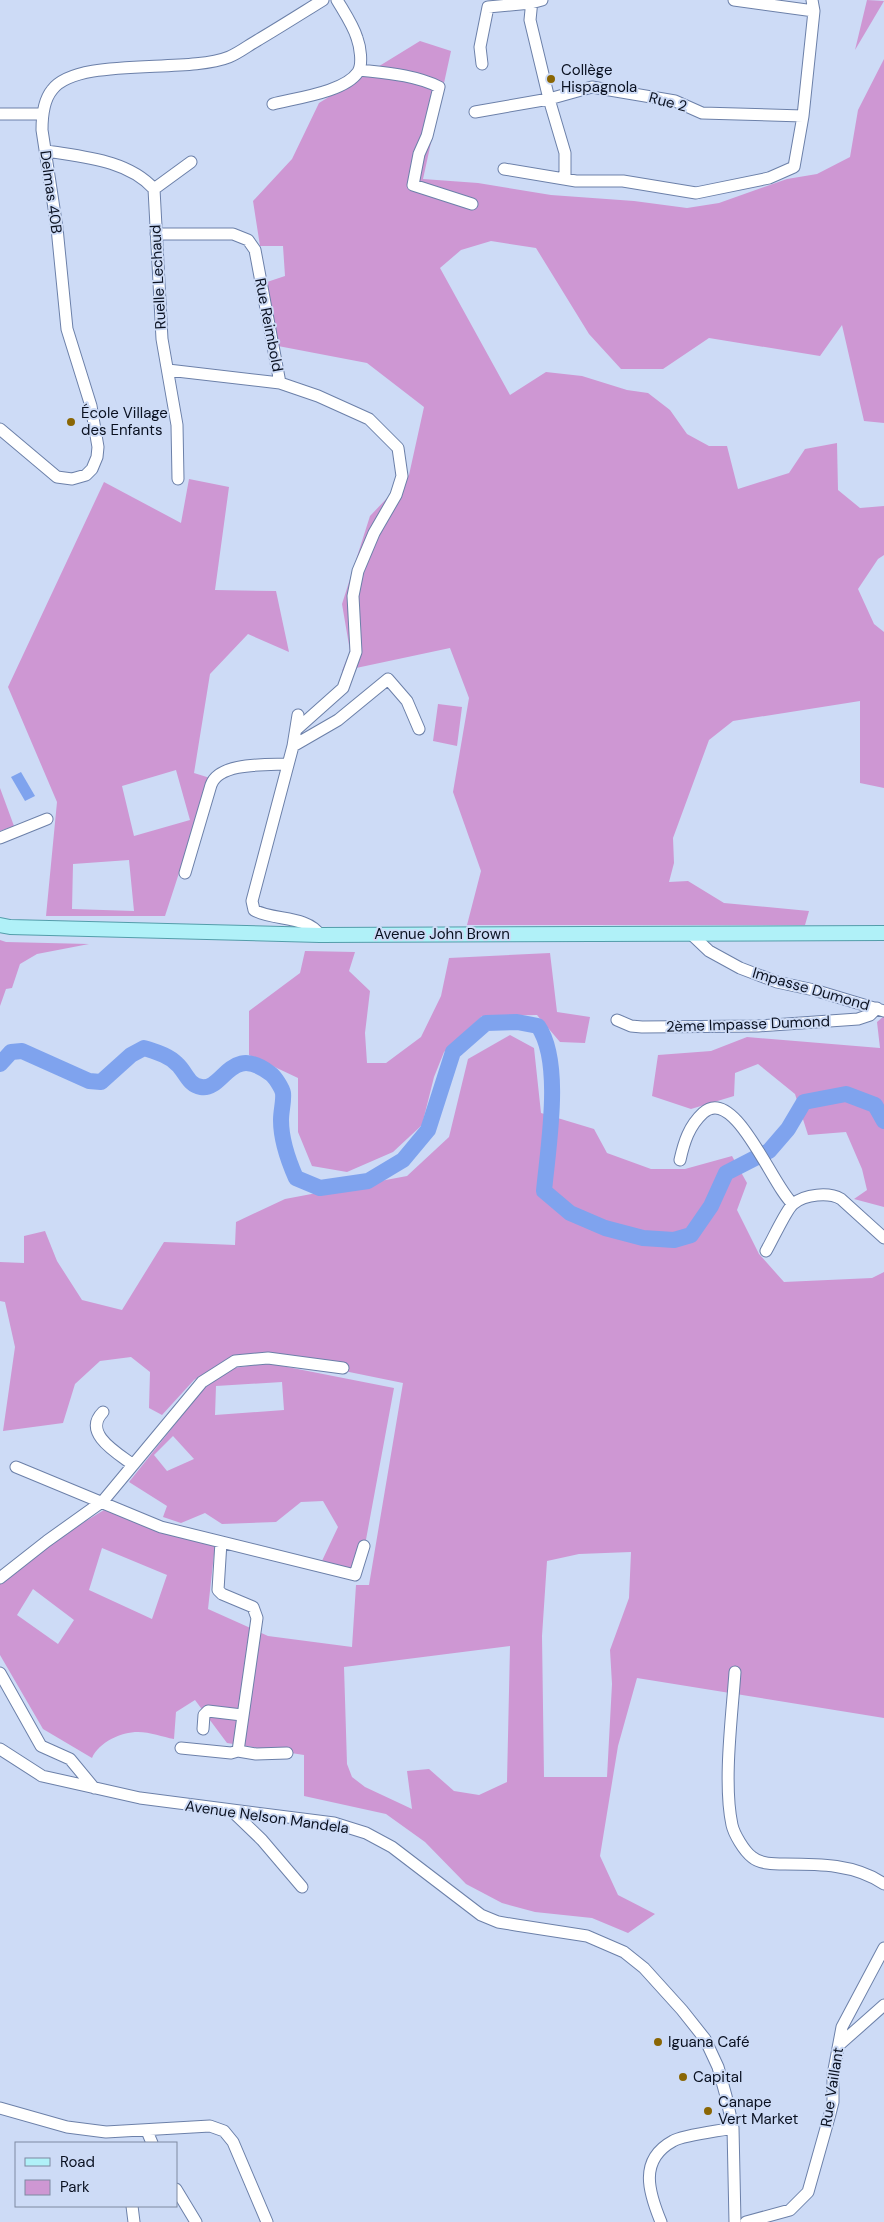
<svg xmlns="http://www.w3.org/2000/svg" width="884" height="2222" font-family="'DM Sans',sans-serif">
  <style>
    .green { fill: #ce97d3; fill-rule: evenodd }
    .water { fill: #7fa3ee }
    .lines { fill: none; stroke-linecap: round; stroke-linejoin: round }
    .river { stroke: #7fa3ee; stroke-width: 16 }
    .minor-casing { stroke: #6c80a9; stroke-width: 13 }
    .major-casing { stroke: #539daa; stroke-width: 16 }
    .minor { stroke: #fff; stroke-width: 11 }
    .major { stroke: #b0f1f8; stroke-width: 14 }
    .poi-dot { fill: #8a6604; stroke: #cddbf6; stroke-width: 2 }
    .labels { text-anchor: middle; stroke-width: 4; stroke-linejoin: round; paint-order: stroke }
    .poi-label { font-size: 15px; fill: #0a1121; stroke: #cddbf6; text-anchor: start }
    .street-label { font-size: 15px; fill: #0a1121; stroke: #cddbf6 }
  </style>
  <rect width="100%" height="100%" fill="#cddbf6"/>
  <path class="green" d="M867,0L884,1L855,50Z
    M420,41L451,51L423,179L478,183L551,195L634,201L687,208L719,203L787,179L817,174L850,157L858,110L884,59V423L864,421L842,325L820,356L709,338L663,369H621L589,334L536,248L491,241L461,250L440,268L510,395L546,372L582,376L627,390L648,393L670,410L687,434L709,446H727L738,489L789,473L805,449L837,443L838,490L860,508L884,506V555L878,559L858,589L874,624L884,632V788L860,783V701L733,721L709,740L673,838L674,863L669,882L688,881L724,903L809,911L805,925H467L481,871L453,792L469,698L450,648L342,671L350,651L342,604L370,516L409,475L424,407L367,363L278,346L267,282L285,276L283,246H260L253,201L292,159L319,103Z
    M189,479L229,487L215,590L276,591L289,652L248,634L210,674L194,773L210,778L165,916H46L57,802L8,687L104,482L181,523ZM176,770L190,820L134,836L122,786ZM129,860L134,911L72,909L73,864Z
    M438,704L462,707L457,746L433,741Z
    M0,788L14,826L0,831Z
    M0,940L6,942L89,944L37,954L20,964L12,988L6,989L0,1006Z
    M305,951L355,952L349,971L370,991L365,1033L367,1063H386L421,1037L441,996L449,958L550,953L557,1012L590,1017L585,1043L560,1042L537,1015L482,1016L444,1052L434,1077L422,1125L393,1152L347,1172L312,1166L298,1132V1078L249,1055V1011L300,973Z
    M884,1016V1207L854,1199L867,1190L862,1169L846,1132L808,1135L795,1094L758,1064L735,1073L734,1096L691,1109L652,1096L658,1055L711,1051L747,1037L880,1048L877,1022Z
    M510,1035L534,1048L541,1113L594,1129L607,1153L651,1169H685L732,1156L747,1183L737,1210L759,1254L784,1282L872,1278L884,1272V1718L637,1678L618,1746L600,1856L618,1895L655,1914L628,1933L592,1918L535,1912L502,1903L466,1884L425,1842L386,1814L304,1796V1755L227,1743L195,1700L176,1712L174,1739C163,1737 150,1732 138,1732C121,1732 99,1742 92,1758L43,1729L0,1655V1570L35,1552L104,1510L215,1545L208,1609L268,1636L352,1647L356,1585H369L403,1383L266,1355L227,1359L194,1380L162,1415L149,1408L150,1372L131,1357L100,1361L75,1384L63,1423L3,1431L15,1347L5,1302L0,1301V1262L24,1263V1236L45,1231L57,1261L82,1300L122,1310L164,1242L235,1245L236,1222L285,1199L407,1176L449,1137L468,1059ZM102,1548L167,1575L152,1619L89,1590ZM631,1552L629,1598L610,1650L612,1684L607,1777H544L542,1636L547,1561L579,1554ZM33,1589L74,1620L58,1644L17,1615ZM510,1646L507,1782L479,1795L454,1791L429,1769L407,1771L412,1809L365,1787L352,1777L347,1764L344,1667Z
    M267,1363L394,1388L360,1572L321,1563L338,1527L323,1501L301,1502L276,1522L222,1524L205,1513L181,1523L163,1517L167,1506L129,1482L204,1388L234,1368ZM282,1382L284,1410L215,1415L216,1386ZM173,1436L194,1459L167,1471L154,1455Z"/>
  <path class="water" d="M21,772L35,796L25,801L11,777Z"/>
  <g class="lines">
    <path class="river" d="M0,1064L11,1052L22,1051L89,1081L101,1082L131,1055L144,1048C156,1052 168,1055 177,1064C186,1072 188,1085 201,1087C224,1091 230,1042 271,1074C275,1077 282,1088 283,1093C284,1101 281,1111 281,1120C281,1140 288,1160 296,1178L320,1188L368,1181L403,1160L428,1130L453,1052L486,1023L517,1022L538,1026C563,1062 548,1147 544,1191L570,1213L605,1228L643,1238L674,1240L691,1235L711,1206L726,1173L769,1151L788,1129L804,1102L846,1094L875,1105L884,1121"/>
    <defs>
      <path id="minor" d="M532,0L530,20L549,99L565,153V179
        M734,0L814,11
        M482,64L480,47L488,7L531,3L542,0
        M360,70C386,73 415,75 439,87L427,136L419,154L413,185L472,204
        M273,104C296,98 345,92 358,72C363,64 360,46 357,38C353,25 344,12 337,0
        M475,112L549,99L592,87L675,101L702,113L803,116
        M0,114H42
        M47,151C83,157 128,160 154,189L162,339L177,425L178,479
        M504,169L576,181H623L696,193L769,178L794,167L803,116L814,11L812,0
        M154,189L191,162
        M156,234H233L248,240L255,250L280,383L318,396L369,419L398,448L402,476L396,495L374,533L358,571L353,596L356,652L343,688L297,729
        M168,370L280,383
        M0,429L57,477L72,479L86,475L92,469L97,457L98,447L91,406L67,329L57,228L42,130C42,117 43,101 52,90C77,56 187,74 229,57C239,53 249,45 258,40C280,27 302,13 323,0
        M298,715L293,746L252,901L254,910C273,921 307,915 320,935
        M293,746L338,720L388,679L407,701L419,729
        M0,838L47,819
        M185,873L211,785C219,762 266,765 288,764
        M690,933L709,951L740,968L777,982L814,990L884,1011
        M617,1020L631,1026L642,1027L758,1026L858,1019L870,1015L877,1008
        M680,1160C684,1142 689,1126 703,1113C735,1084 773,1188 793,1204
        M766,1251C772,1241 786,1210 793,1204C805,1194 829,1192 841,1199L884,1238
        M103,1412C82,1433 117,1453 132,1464
        M16,1467L161,1527L355,1575L364,1546
        M0,1578L47,1541L103,1501L202,1382L235,1361L268,1358L343,1368
        M735,1672C732,1716 723,1783 732,1825C734,1834 744,1851 752,1857C760,1864 774,1864 785,1864C819,1864 855,1864 884,1884
        M0,1673L41,1746L70,1759L94,1788
        M203,1729L204,1715L208,1711L242,1715
        M181,1748L231,1753L238,1751L257,1618L253,1607L222,1594L218,1590L221,1542
        M0,1749L42,1776L140,1798L334,1823L366,1833L392,1847L481,1915L498,1922L516,1925L587,1936L624,1952L644,1968L682,2010L705,2039L718,2067L726,2096L733,2128L735,2222
        M238,1751L256,1754L287,1753
        M231,1810L262,1840L302,1887
        M839,2045L884,2005
        M0,2108L67,2127L106,2132L210,2126L224,2131L233,2142L267,2222
        M147,2131L152,2143
        M176,2189L196,2222
        M132,2206L134,2222
        M661,2222C649,2193 638,2160 673,2141C683,2135 719,2131 733,2128
        M746,2222L790,2210L808,2192L830,2114L833,2102V2075L842,2027L884,1948"/>
      <path id="major" d="M0,925L10,927L320,935L884,933"/>
    </defs>
    <use href="#minor" class="minor-casing"/>
    <use href="#major" class="major-casing"/>
    <use href="#minor" class="minor"/>
    <use href="#major" class="major"/>
  </g>
  <g class="poi-dot">
    <circle cx="551" cy="79" r="5"/>
    <circle cx="71" cy="422" r="5"/>
    <circle cx="658" cy="2042" r="5"/>
    <circle cx="683" cy="2077" r="5"/>
    <circle cx="708" cy="2111" r="5"/>
  </g>
  <g class="labels">
    <g class="poi-label">
      <text x="561" y="75">Collège<tspan x="561" dy="17">Hispagnola</tspan></text>
      <text x="81" y="418">École Village<tspan x="81" dy="17">des Enfants</tspan></text>
      <text x="668" y="2047">Iguana Café</text>
      <text x="693" y="2082">Capital</text>
      <text x="718" y="2107">Canape<tspan x="718" dy="17">Vert Market</tspan></text>
    </g>
    <g class="street-label">
      <text transform="translate(668 102) rotate(15)" y="5">Rue 2</text>
      <text transform="translate(51 192) rotate(82)" y="5">Delmas 40B</text>
      <text transform="translate(158 277) rotate(-93)" y="5">Ruelle Lechaud</text>
      <text transform="translate(269 325) rotate(79)" y="5">Rue Reimbold</text>
      <text x="442" y="939">Avenue John Brown</text>
      <text transform="translate(811 989) rotate(16)" y="5">Impasse Dumond</text>
      <text transform="translate(748 1024) rotate(-2)" y="5">2ème Impasse Dumond</text>
      <text transform="translate(267 1817) rotate(8)" y="5">Avenue Nelson Mandela</text>
      <text transform="translate(832 2087) rotate(-81)" y="5">Rue Vaillant</text>
    </g>
  </g>
  <rect x="15" y="2142" width="162" height="65" fill="#cddbf6" stroke="#7f8aa1"/>
  <rect x="25" y="2158" width="25" height="8" fill="#b0f1f8" stroke="#7f8aa1"/>
  <text x="60" y="2167" font-size="15" fill="#0a1121">Road</text>
  <rect x="25" y="2180" width="25" height="15" fill="#ce97d3" stroke="#7f8aa1"/>
  <text x="60" y="2192" font-size="15" fill="#0a1121">Park</text>
</svg>
